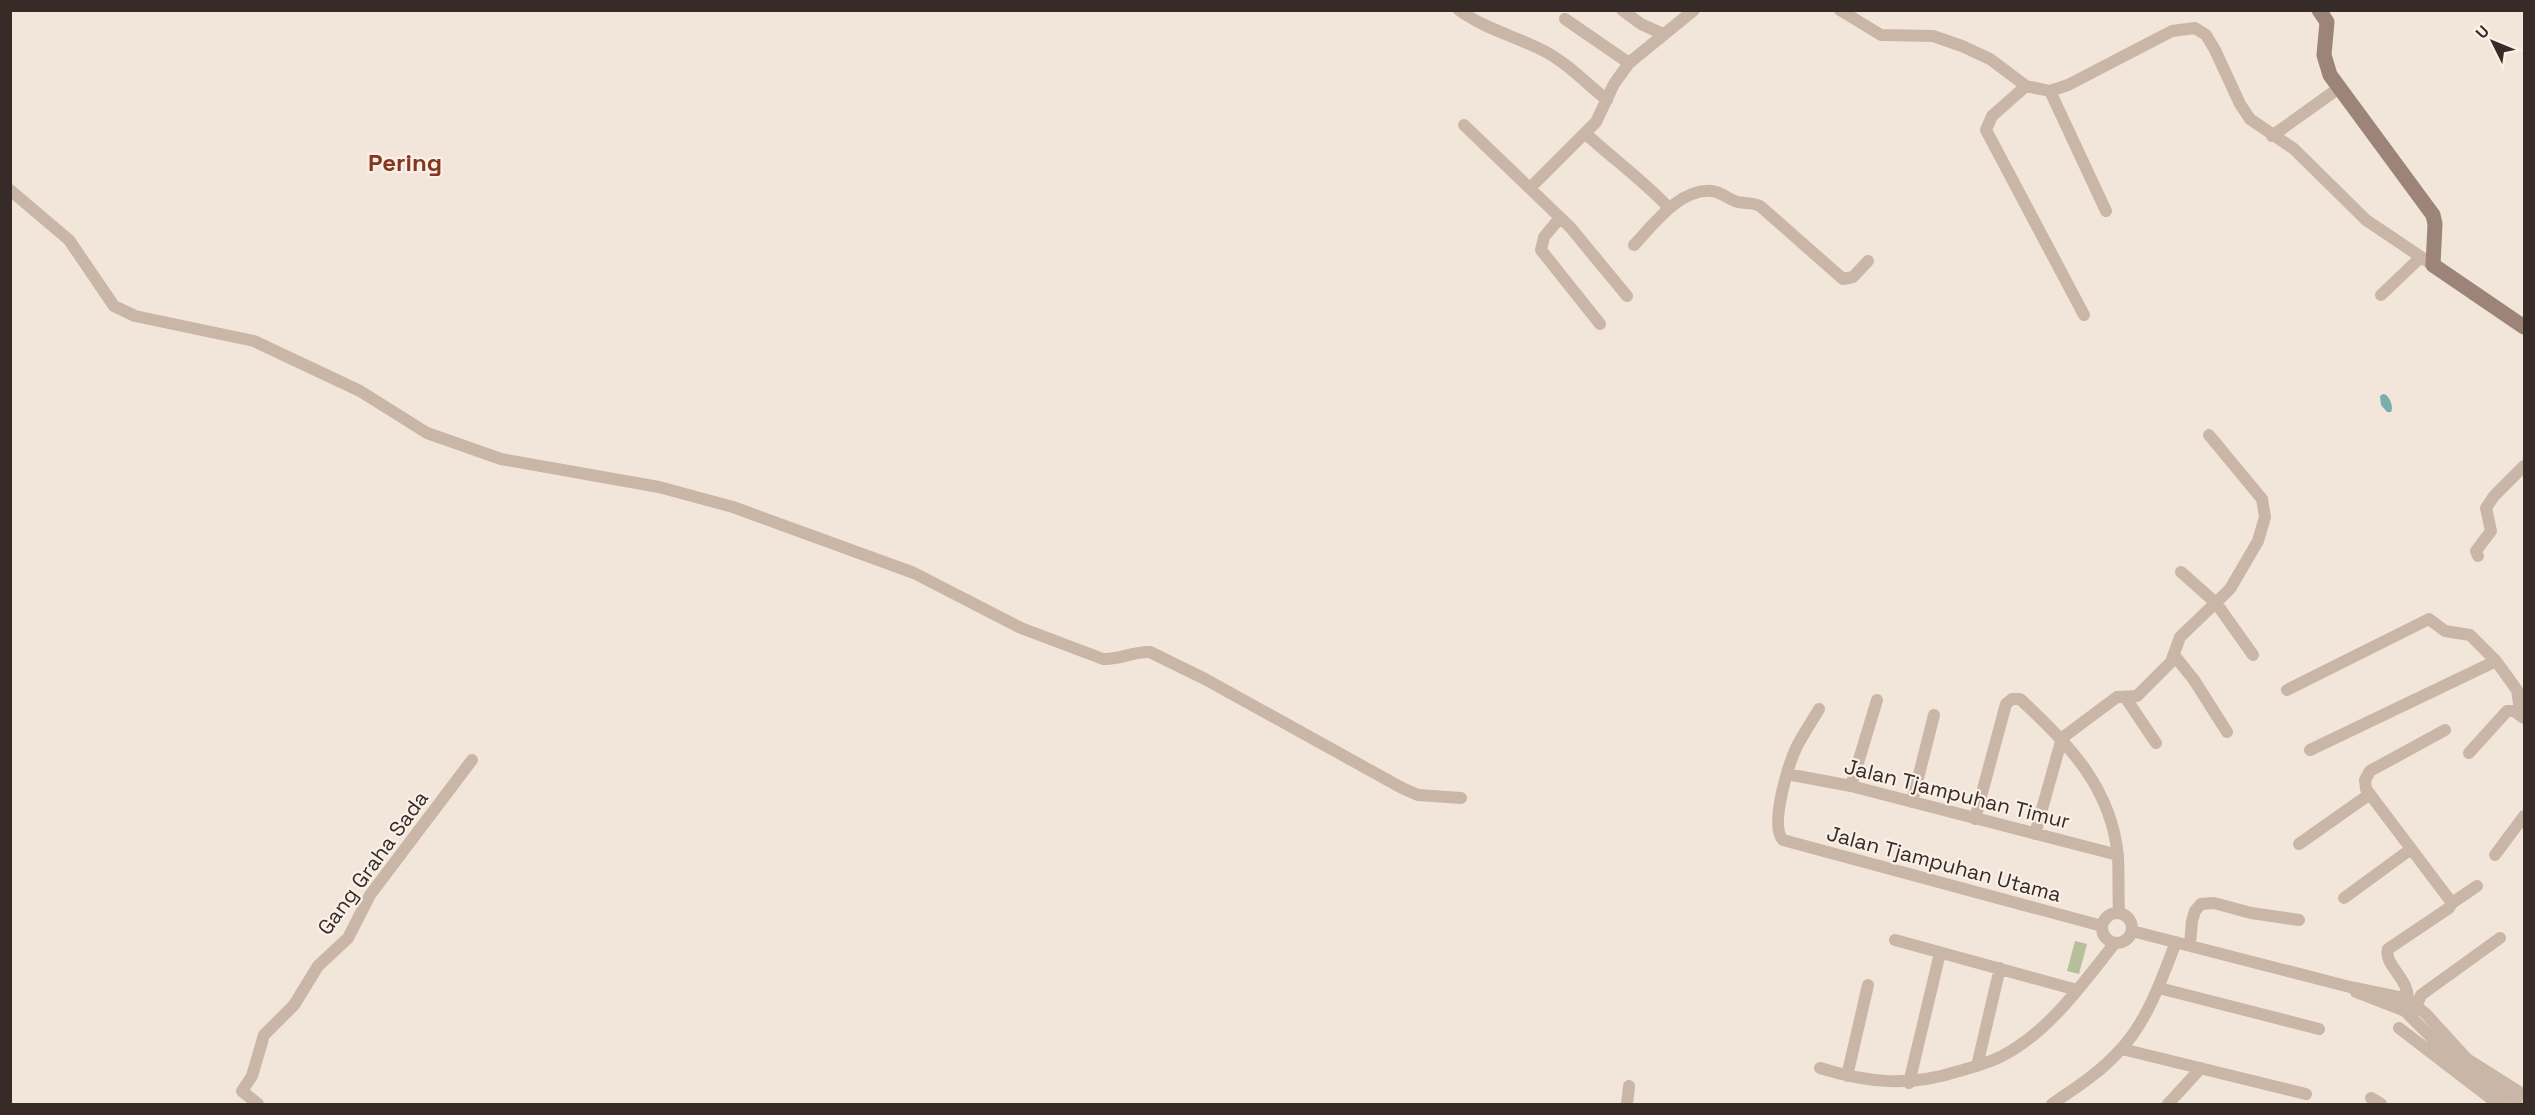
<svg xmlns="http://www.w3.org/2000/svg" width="2535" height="1115" font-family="'Space Grotesk',sans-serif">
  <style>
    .green { fill: #b5c09a }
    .water { fill: #79aeaf }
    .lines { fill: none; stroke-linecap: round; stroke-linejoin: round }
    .street { stroke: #cab6a6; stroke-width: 12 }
    .secondary { stroke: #9d8478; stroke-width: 15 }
    .labels { text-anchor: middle; stroke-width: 4.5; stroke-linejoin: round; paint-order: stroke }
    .street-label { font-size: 21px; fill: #362b27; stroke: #f9f0e7 }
    .quarter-label { font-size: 24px; font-weight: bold; fill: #853620; stroke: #f9f0e7 }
  </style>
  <rect width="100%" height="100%" fill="#f2e6da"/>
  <path class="green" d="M2075,941L2087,944L2079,974L2067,971Z"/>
  <path class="water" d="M2383,394C2389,394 2394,407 2391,412H2387L2381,405L2380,396Z"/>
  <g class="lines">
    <path class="street" d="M1459,10C1485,29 1515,36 1544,51C1566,62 1587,84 1607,100
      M1622,10L1641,24L1663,34
      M1840,10L1881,35L1933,36L1962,46L1990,59L2026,86L2050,91L2068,85L2172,31L2195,28L2206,35L2215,50L2240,104L2250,119L2294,149L2366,220L2433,265
      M1565,19L1629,63
      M2026,86L1992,116L1986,130L2084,315
      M2050,91L2106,211
      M1464,125L1570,227L1627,296
      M1585,133C1613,159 1643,180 1669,208
      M2272,136L2339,88
      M1530,188L1596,122L1614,84L1629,63L1694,10
      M10,190L69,240L114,306L135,316L254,341L360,391L427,433L501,459L659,487L733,507L914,573L1021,628L1103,659C1120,660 1134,651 1150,652L1205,679L1402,788L1418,795L1461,798
      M1559,219L1544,237L1541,250L1600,324
      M1634,245C1654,224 1680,188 1712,191C1722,192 1729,200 1738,202C1746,204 1752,202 1760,206L1843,279L1853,277L1868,261
      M2381,295L2421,257
      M2478,556L2476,551L2491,531L2486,508L2494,496L2524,466
      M2181,572L2216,603L2253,655
      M2174,655L2194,680L2227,732
      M2287,690L2429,619L2445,631L2470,635L2496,661L2517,690L2521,716
      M2125,697L2156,743
      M1819,709C1812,721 1804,733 1797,746C1789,763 1769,825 1783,840L2102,926
      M2445,730L2370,771L2365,780L2366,789L2452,903
      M2310,750L2496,661
      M2469,753L2507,711H2514L2524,718
      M1787,774L1851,786L2118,855
      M1851,786L1877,700
      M1912,802L1934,715
      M1975,819L2006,704L2012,699H2020C2068,743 2112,788 2118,857C2119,875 2118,894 2119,912
      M2035,834L2062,738L2117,697L2137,696L2171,662L2180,637L2230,589L2258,541L2265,517L2262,499L2209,435
      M2299,844L2370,794
      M2495,855L2524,816
      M2344,898L2411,849
      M2102 928a15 15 0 1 1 30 0a15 15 0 1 1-30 0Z
      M2132,931L2350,987L2408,999L2426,1014L2467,1059L2524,1095
      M1895,940L2077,990
      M2190,945L2192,921L2195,911L2201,904L2214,903L2251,913L2299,920
      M2159,988L2319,1029
      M2356,992L2405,1011L2459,1065L2517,1104
      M2407,1004C2413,980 2383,966 2388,949L2449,908L2452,903L2477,886
      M2414,1012L2421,995L2500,938
      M2399,1028L2498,1104
      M2122,1049L2306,1094
      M1977,1066L2000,968
      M1820,1068C1868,1083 1910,1087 1959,1071C1973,1067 1989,1063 2002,1056C2049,1032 2083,983 2115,943
      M1847,1076L1868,985
      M1909,1083L1940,953
      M2371,1098L2381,1104
      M258,1104L242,1091L252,1076L264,1035L294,1005L318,966L348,938L370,895L472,760
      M1627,1104L1629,1086
      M2052,1104C2076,1088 2102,1071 2121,1049C2148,1020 2162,978 2176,942
      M2168,1104L2201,1068"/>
    <path class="secondary" d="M2319,10L2327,22L2324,55L2330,75L2433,215L2435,224L2433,265L2524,327"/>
  </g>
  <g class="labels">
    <g class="street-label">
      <text transform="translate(1957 794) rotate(14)" y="7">Jalan Tjampuhan Timur</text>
      <text transform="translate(373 863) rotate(-54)" y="7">Gang Graha Sada</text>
      <text transform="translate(1944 864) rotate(15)" y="7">Jalan Tjampuhan Utama</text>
    </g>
    <g class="quarter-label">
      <text x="405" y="171">Pering</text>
    </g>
  </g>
  <rect width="2535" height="1115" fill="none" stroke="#362b27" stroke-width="24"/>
  <g transform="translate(2493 42) rotate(313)" stroke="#f9f0e7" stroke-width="4.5" paint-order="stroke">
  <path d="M0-4.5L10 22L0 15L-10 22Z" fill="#362b27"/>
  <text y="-9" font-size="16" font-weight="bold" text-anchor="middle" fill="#362b27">U</text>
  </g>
</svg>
